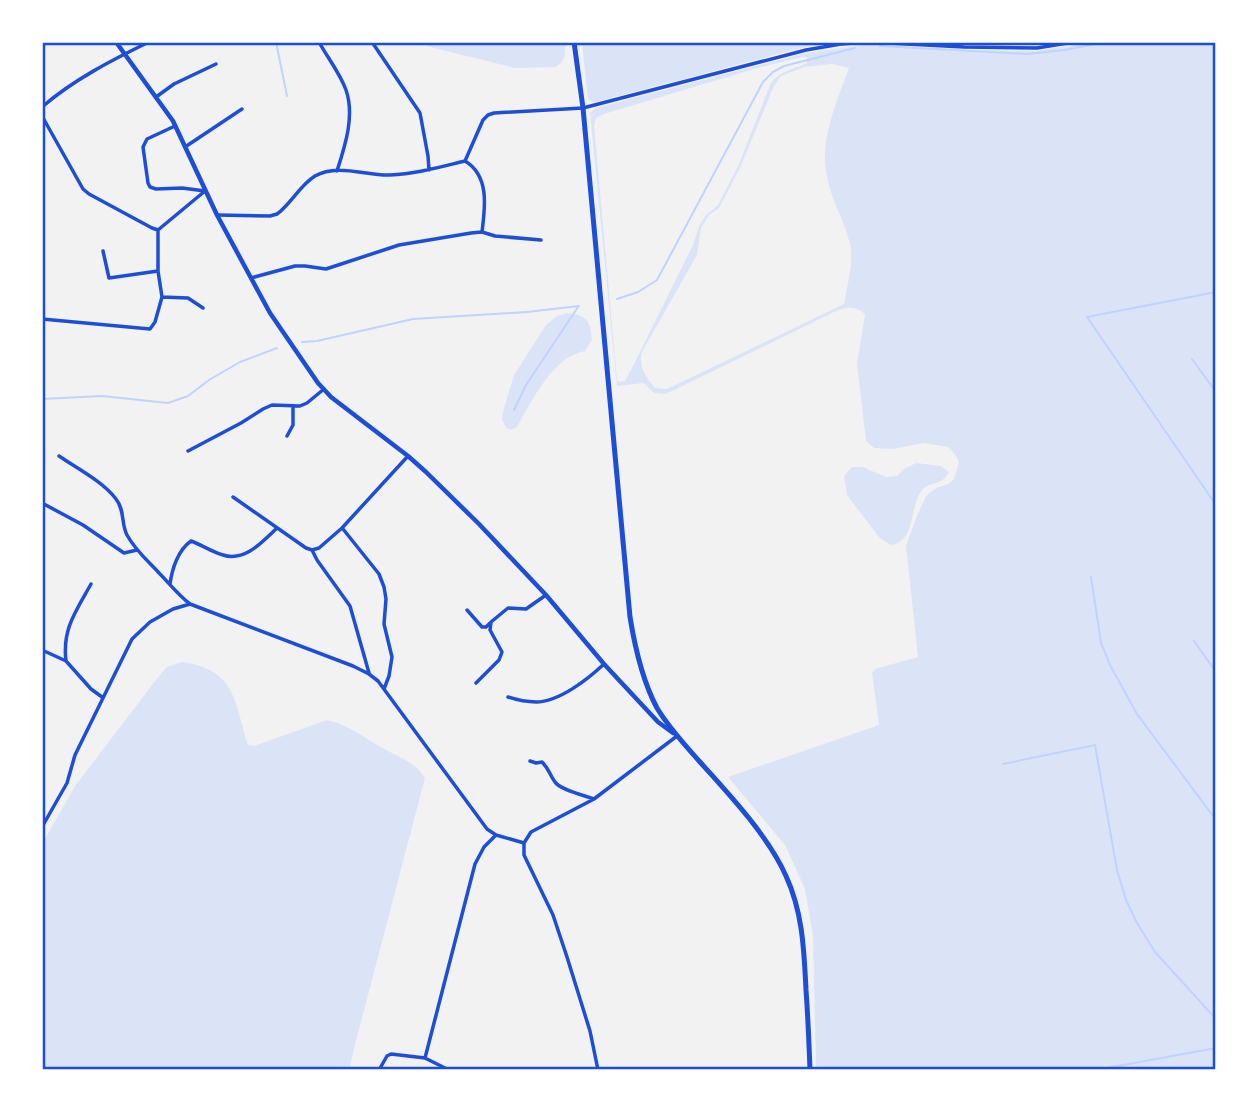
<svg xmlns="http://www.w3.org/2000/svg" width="1258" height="1112" font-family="Lato,sans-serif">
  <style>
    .green { fill: #dbe4f7; fill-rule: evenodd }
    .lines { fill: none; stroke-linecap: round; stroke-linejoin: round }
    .stream { stroke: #bfd3fe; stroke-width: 2 }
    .minor { stroke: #1d4ed8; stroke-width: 3.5 }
    .secondary { stroke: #1d4ed8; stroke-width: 4.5 }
    .trunk { stroke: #1d4ed8; stroke-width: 5 }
    .neatline { fill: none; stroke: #1d4ed8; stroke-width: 2.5 }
  </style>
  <rect width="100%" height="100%" fill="#f2f2f2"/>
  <path class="green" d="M421,42H564C566,53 566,62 555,67L515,68L430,47Z
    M582,42H836L805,47L595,102L588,100Z
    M922,42H1054L1037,45Z
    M1095,42H1216V1070H816L813,936L805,889L785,845L728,777L879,725L872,673L875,669L918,657L906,546L916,518L926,496L936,488L948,484L954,479L959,462L954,453L948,447L924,443L893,449L874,448L866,441L857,364L865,315C857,305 845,307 834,312L666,394L654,393L644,383L617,386L590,113L596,108L806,53L841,48L868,45L964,50L1037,51ZM802,57H807V63C793,70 779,70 770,85L739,164L718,205L706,215L699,226L693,245L633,366L625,381L619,382L617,380L594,126L596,118L604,114L757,68ZM832,64L849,68C838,98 824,129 825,162C827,195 843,215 850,244C854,263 847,285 844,304L667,389L655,388C646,376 638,367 642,352L697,255L701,228L709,215L719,208L740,168L774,86L781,76L804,67Z
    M567,313C588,315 590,321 592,340L585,351C553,356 532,401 517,427L511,430L506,428L502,419L503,412L514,375L546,325L557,316Z
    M916,463L941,466L949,472C941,487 930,481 922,490C909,507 916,543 890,545L879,537L847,495L844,476L852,467H863L886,477L897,476L904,469Z
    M182,662C236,670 234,700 248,745L254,746L327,720C347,724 363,737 381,747C396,756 416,762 425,778L357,1037L349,1070H42V844L75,786L159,676L167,667Z"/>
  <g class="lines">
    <path class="stream" d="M276,42L287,96
      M880,46L1027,54L1064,50L1107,42
      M1216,292L1087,317L1216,505
      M617,299L638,292L657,280L763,82L773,72L784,66L855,48
      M302,342L317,341L413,319L527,312L579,306
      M1192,359L1216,392
      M42,399L102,396L168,403L188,396L209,380L240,362L277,348
      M514,410L526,385L578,307
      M1091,577L1101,643L1110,665L1137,714L1216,820
      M1194,641L1216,672
      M1003,764L1095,745L1117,870L1126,900L1137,923L1155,952L1216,1019
      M1096,1070L1216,1048"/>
    <path class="minor" d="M319,42C327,57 340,73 346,90C355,116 345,146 337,171
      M372,42L420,113L428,156L429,170
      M156,97L174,84L216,64
      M42,107C73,80 112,60 149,42
      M42,116L83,189L89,194L152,228L158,230
      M175,126L147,139L143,147L148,183L150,187L156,189L182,188L205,191
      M185,147L242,109
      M465,161C490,176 485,208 482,232
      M217,215L270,216L277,214C291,204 300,185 315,176C337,163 367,176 390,175C415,174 440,167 465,161L483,120L488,115L494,113L583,108L806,50L841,44L868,42L964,47L1037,48L1074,42
      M158,230L205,191
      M103,251L109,278L158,271
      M251,278L295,266H305L326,269L399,245L471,233L482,232L495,236L541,240
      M162,297L188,298L203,308
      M42,319L150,329L155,322L162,297L158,271V230
      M287,436L293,425V406
      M188,451L241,423L263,409L272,405L300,406L307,403L324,389
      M59,456C78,469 102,481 116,499C125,510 121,524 127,535C135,550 148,561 159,573C170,584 178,595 190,604L353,666L369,674L378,681L487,829L496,835L524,843
      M233,497L306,548L312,550L319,548L342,528L408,456
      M42,503L83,525L124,553L137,550
      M343,529L379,574L384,587L386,599L384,624L392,657L389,676L384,689
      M312,550L317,560L350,606L369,673
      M170,584C172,569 178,550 191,541C202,545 212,552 223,555C245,562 262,542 277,528
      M467,610L482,627H486L490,623
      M42,650L66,661L91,689L102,697
      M66,661C62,629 76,611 91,584
      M476,683L499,660L502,652L490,630L491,622L508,608L526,609L546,595
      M508,697C517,700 527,702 536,702C559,702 588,679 604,664
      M530,761L536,763L542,762C550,770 549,774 555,782C560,790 584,795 594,799
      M42,827L67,783L75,755L132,639L150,622L173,609L190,604
      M425,1058L475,864L484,847L495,836
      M379,1070L387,1056L391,1054L425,1058L449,1070
      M598,1070L590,1031L567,957L553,915L524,855V843L531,832L594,799L677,736"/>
    <path class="secondary" d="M116,42L173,121L217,215L251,278L270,313L318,383L331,397L408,456L426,472L479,524L546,595L604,664L658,722L673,733"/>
    <path class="trunk" d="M574,42L583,108L630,617C635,648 642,680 657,708C669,728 685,745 700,762C729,794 769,837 786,876C803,913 804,951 806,990C808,1017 809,1043 810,1070"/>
  </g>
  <rect width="1258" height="1112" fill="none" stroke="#ffffff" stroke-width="88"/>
  <rect x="44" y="44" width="1170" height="1024" class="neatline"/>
</svg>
